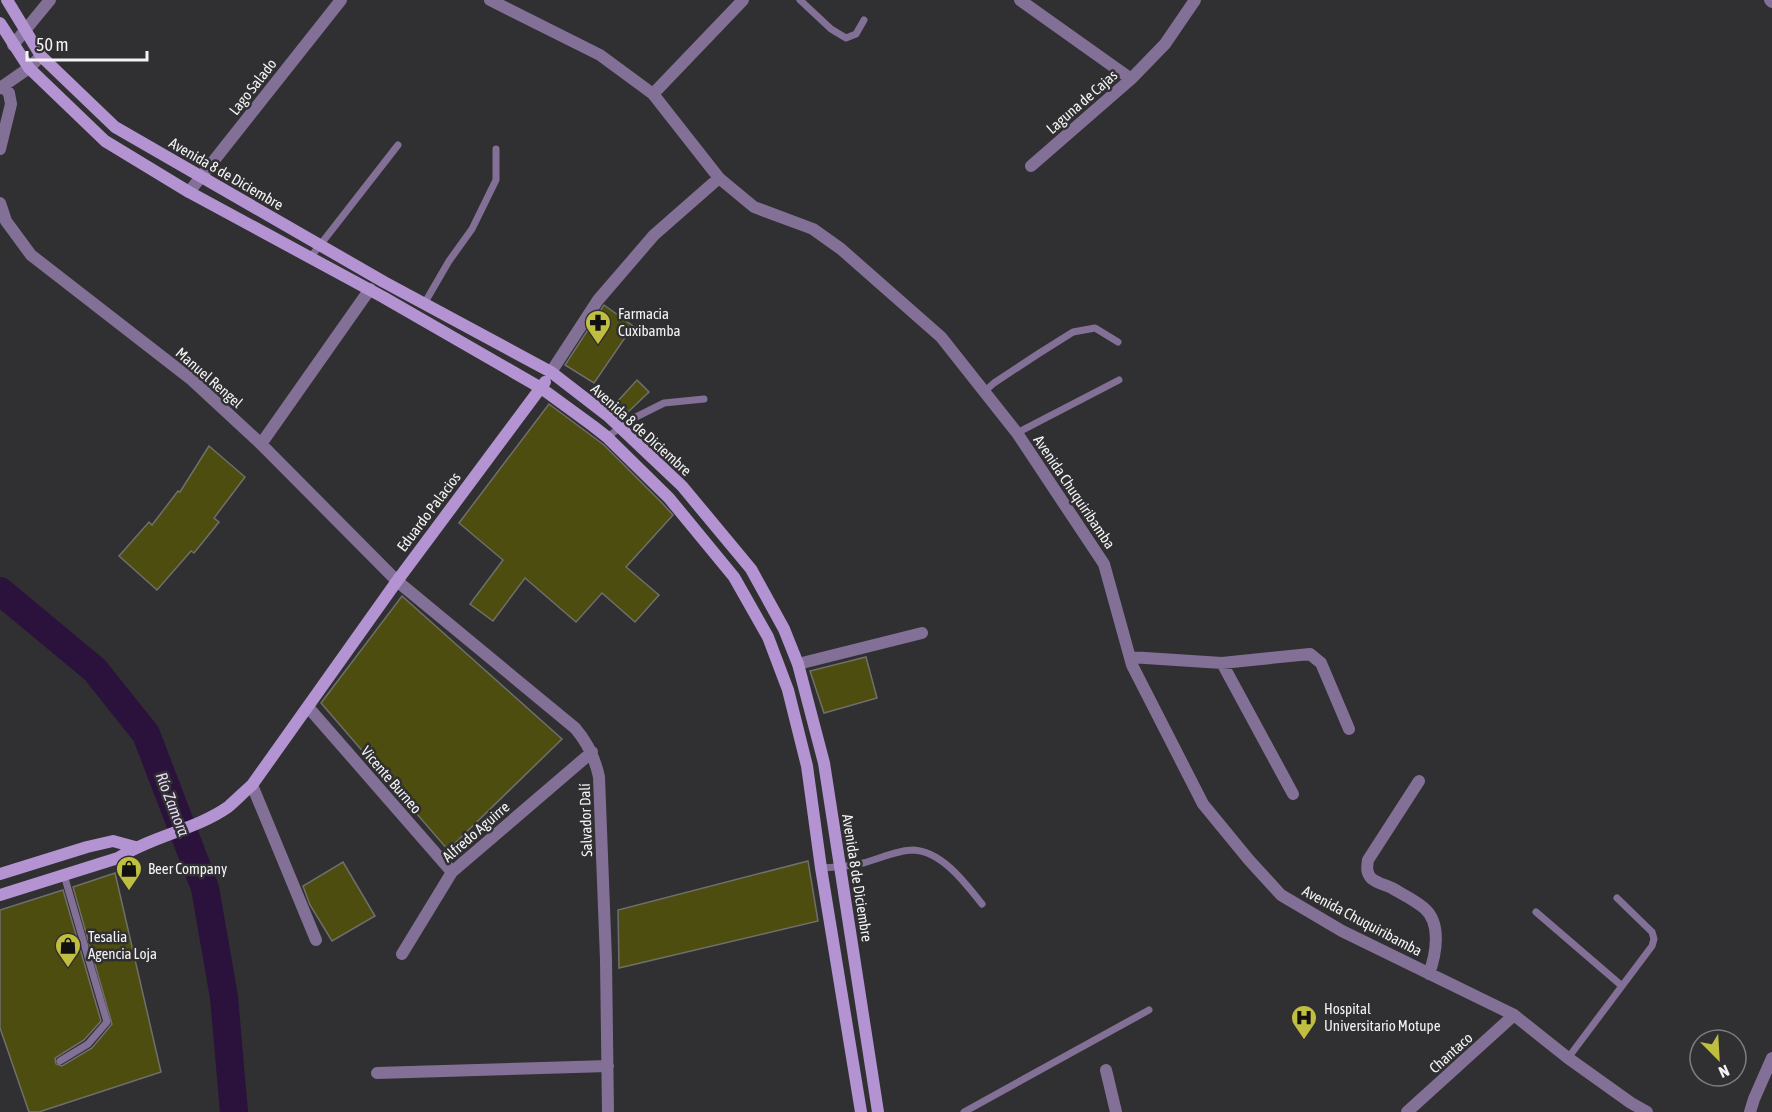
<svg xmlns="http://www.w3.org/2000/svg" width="1772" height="1112" font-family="'Asap Condensed',sans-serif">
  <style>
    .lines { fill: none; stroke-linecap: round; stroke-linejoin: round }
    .river { stroke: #2a123d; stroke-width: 28 }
    .building { fill: #4d4d0f; stroke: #6f6f6c; stroke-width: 1.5 }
    .lane { stroke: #837097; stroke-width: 7 }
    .street { stroke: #837097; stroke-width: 12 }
    .secondary { stroke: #b393d1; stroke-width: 12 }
    .labels { text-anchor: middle; stroke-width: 5; stroke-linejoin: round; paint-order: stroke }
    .street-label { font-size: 15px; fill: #f3f2f4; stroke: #302f31 }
    .poi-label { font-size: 15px; fill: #f3f2f4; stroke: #302f31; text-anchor: start }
    .water-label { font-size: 16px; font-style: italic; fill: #e7d8f7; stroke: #302f31 }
  </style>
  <rect width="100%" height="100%" fill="#302f31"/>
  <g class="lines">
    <path class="river" d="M0,591L95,670L146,734L205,888L224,997L234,1112"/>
  </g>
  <path class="building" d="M604,305L633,326L594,383L565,365Z
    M637,380L649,392L628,412L617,402Z
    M549,404L604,445L663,504L673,515L626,567L659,595L635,622L602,593L576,622L525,578L493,621L470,604L503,560L459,523Z
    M209,446L245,477L214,518L219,522L194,553L191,551L157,590L119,556L149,522L152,525L178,491L180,492Z
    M402,596L562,739L448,850L321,703Z
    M866,657L877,698L824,713L810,671Z
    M808,861L818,921L619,968L618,910Z
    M343,862L375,916L332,941L310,905L303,886Z
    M115,873L161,1072L39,1112H29L0,1028V910L63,890L101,1021L84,1040L55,1058L56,1064L62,1066L92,1048L112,1024L73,887Z"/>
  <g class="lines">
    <path class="lane" d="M800,0L831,29L846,38L856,34L864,20
      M310,258L398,145
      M424,304L449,261L472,229L496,180V149
      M984,392L994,383L1038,354L1073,332L1095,328L1118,342
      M1017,433L1119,380
      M607,437L634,418L664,403L704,399
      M821,868C835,867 850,867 863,863C879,859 897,850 913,850C942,851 966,884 982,904
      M1536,912L1622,986
      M1568,1058L1652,946L1654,939L1652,932L1617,898
      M60,1061L88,1044L107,1022L64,875
      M964,1112L1149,1010"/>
    <path class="street" d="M490,0L600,55L653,94L719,178L754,207L813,229L841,249L941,337L1017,433L1104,564L1132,665L1203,804L1249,860L1281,895L1342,931L1514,1015L1568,1058L1631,1103L1647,1112
      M1020,0L1131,79L1031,166
      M1770,0L1772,2
      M13,45L50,0
      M1131,79L1165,44L1195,0
      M0,88L5,89L9,93L11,104L0,149
      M0,88L29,68L41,56
      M653,94L743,0
      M189,192L341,0
      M0,203L6,221L31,255L192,380L261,444L397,581L575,728C588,743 595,758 599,777L606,960L608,1112
      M551,372L598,300L654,235L719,178
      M261,444L370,289
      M1130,657L1222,663L1310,654L1321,663L1349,729
      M1222,663L1293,794
      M798,664L922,633
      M308,707L452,872
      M1419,781L1368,860C1367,867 1366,872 1371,878C1376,883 1386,885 1392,888C1402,894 1415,900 1424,908C1442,923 1436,954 1429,974
      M252,785L316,940
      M402,954L452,872L592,752
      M1106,1070L1116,1112
      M377,1073L608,1066
      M1407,1112L1514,1015
      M1750,1112L1754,1099L1772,1058"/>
    <path class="secondary" d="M7,0L41,56L115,127L384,282L551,372L608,416L682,486L751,569L784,629L798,664L824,763L878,1112
      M0,23L29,68L105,141L189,192L383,297L541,388L593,426L607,437L669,498L734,577L768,637L788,690L807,766L821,868L861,1112
      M0,874L87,847L113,841L135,847
      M0,895L118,858C152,836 195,830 228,807C236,800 244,792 252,785L397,581L545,382"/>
  </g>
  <defs>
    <symbol id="pharmacy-pin" viewBox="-11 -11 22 30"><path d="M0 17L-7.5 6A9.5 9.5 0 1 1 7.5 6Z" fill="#bfbe41" stroke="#302f31"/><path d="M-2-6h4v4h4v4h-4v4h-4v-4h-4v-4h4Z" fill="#111"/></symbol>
    <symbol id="shop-pin" viewBox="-11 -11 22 30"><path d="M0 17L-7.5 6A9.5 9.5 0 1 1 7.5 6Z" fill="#bfbe41" stroke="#302f31"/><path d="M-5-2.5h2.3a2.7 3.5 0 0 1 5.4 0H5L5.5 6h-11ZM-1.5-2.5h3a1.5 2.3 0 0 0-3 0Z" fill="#111"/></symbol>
    <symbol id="hospital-pin" viewBox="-11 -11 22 30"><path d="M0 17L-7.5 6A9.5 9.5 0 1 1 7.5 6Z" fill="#bfbe41" stroke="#302f31"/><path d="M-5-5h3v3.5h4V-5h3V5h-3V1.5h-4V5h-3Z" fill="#111"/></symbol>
  </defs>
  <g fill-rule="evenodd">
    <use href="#pharmacy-pin" x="583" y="308" width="30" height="40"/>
    <use href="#shop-pin" x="114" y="854" width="30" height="40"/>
    <use href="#shop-pin" x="53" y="931" width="30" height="40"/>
    <use href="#hospital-pin" x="1289" y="1003" width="30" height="40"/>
  </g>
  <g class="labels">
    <g class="street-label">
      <text transform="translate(253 87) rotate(-52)" y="5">Lago Salado</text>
      <text transform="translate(1082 102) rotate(-41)" y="5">Laguna de Cajas</text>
      <text transform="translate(226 174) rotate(30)" y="5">Avenida 8 de Diciembre</text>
      <text transform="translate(209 378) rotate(41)" y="5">Manuel Rengel</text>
      <text transform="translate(641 430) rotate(42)" y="5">Avenida 8 de Diciembre</text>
      <text transform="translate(1074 492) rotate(56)" y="5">Avenida Chuquiribamba</text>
      <text transform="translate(429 512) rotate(-53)" y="5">Eduardo Palacios</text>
      <text transform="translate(391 780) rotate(49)" y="5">Vicente Burneo</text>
      <text transform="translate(586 820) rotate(-92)" y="5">Salvador Dalí</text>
      <text transform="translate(476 832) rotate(-41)" y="5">Alfredo Aguirre</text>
      <text transform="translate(857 878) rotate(81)" y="5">Avenida 8 de Diciembre</text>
      <text transform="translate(1362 921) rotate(28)" y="5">Avenida Chuquiribamba</text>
      <text transform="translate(1451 1053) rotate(-42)" y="5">Chantaco</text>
    </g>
    <g class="poi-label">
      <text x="618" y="319">Farmacia<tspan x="618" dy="17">Cuxibamba</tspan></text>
      <text x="148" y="874">Beer Company</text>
      <text x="88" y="942">Tesalia<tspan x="88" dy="17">Agencia Loja</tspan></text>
      <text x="1324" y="1014">Hospital<tspan x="1324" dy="17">Universitario Motupe</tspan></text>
    </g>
    <g class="water-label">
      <text transform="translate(173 804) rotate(69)" y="6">Río Zamora</text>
    </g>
  </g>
  <g transform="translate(1718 1058) rotate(156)"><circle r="28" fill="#302f31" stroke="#7e7d7f" stroke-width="1.5"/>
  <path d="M0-4.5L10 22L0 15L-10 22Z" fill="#bfbe41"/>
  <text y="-9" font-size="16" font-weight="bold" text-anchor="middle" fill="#f3f2f4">N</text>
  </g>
  <path d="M27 51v9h120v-9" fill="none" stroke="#f3f2f4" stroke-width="3"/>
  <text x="36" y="51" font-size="18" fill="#f3f2f4" stroke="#302f31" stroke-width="4.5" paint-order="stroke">50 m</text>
</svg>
